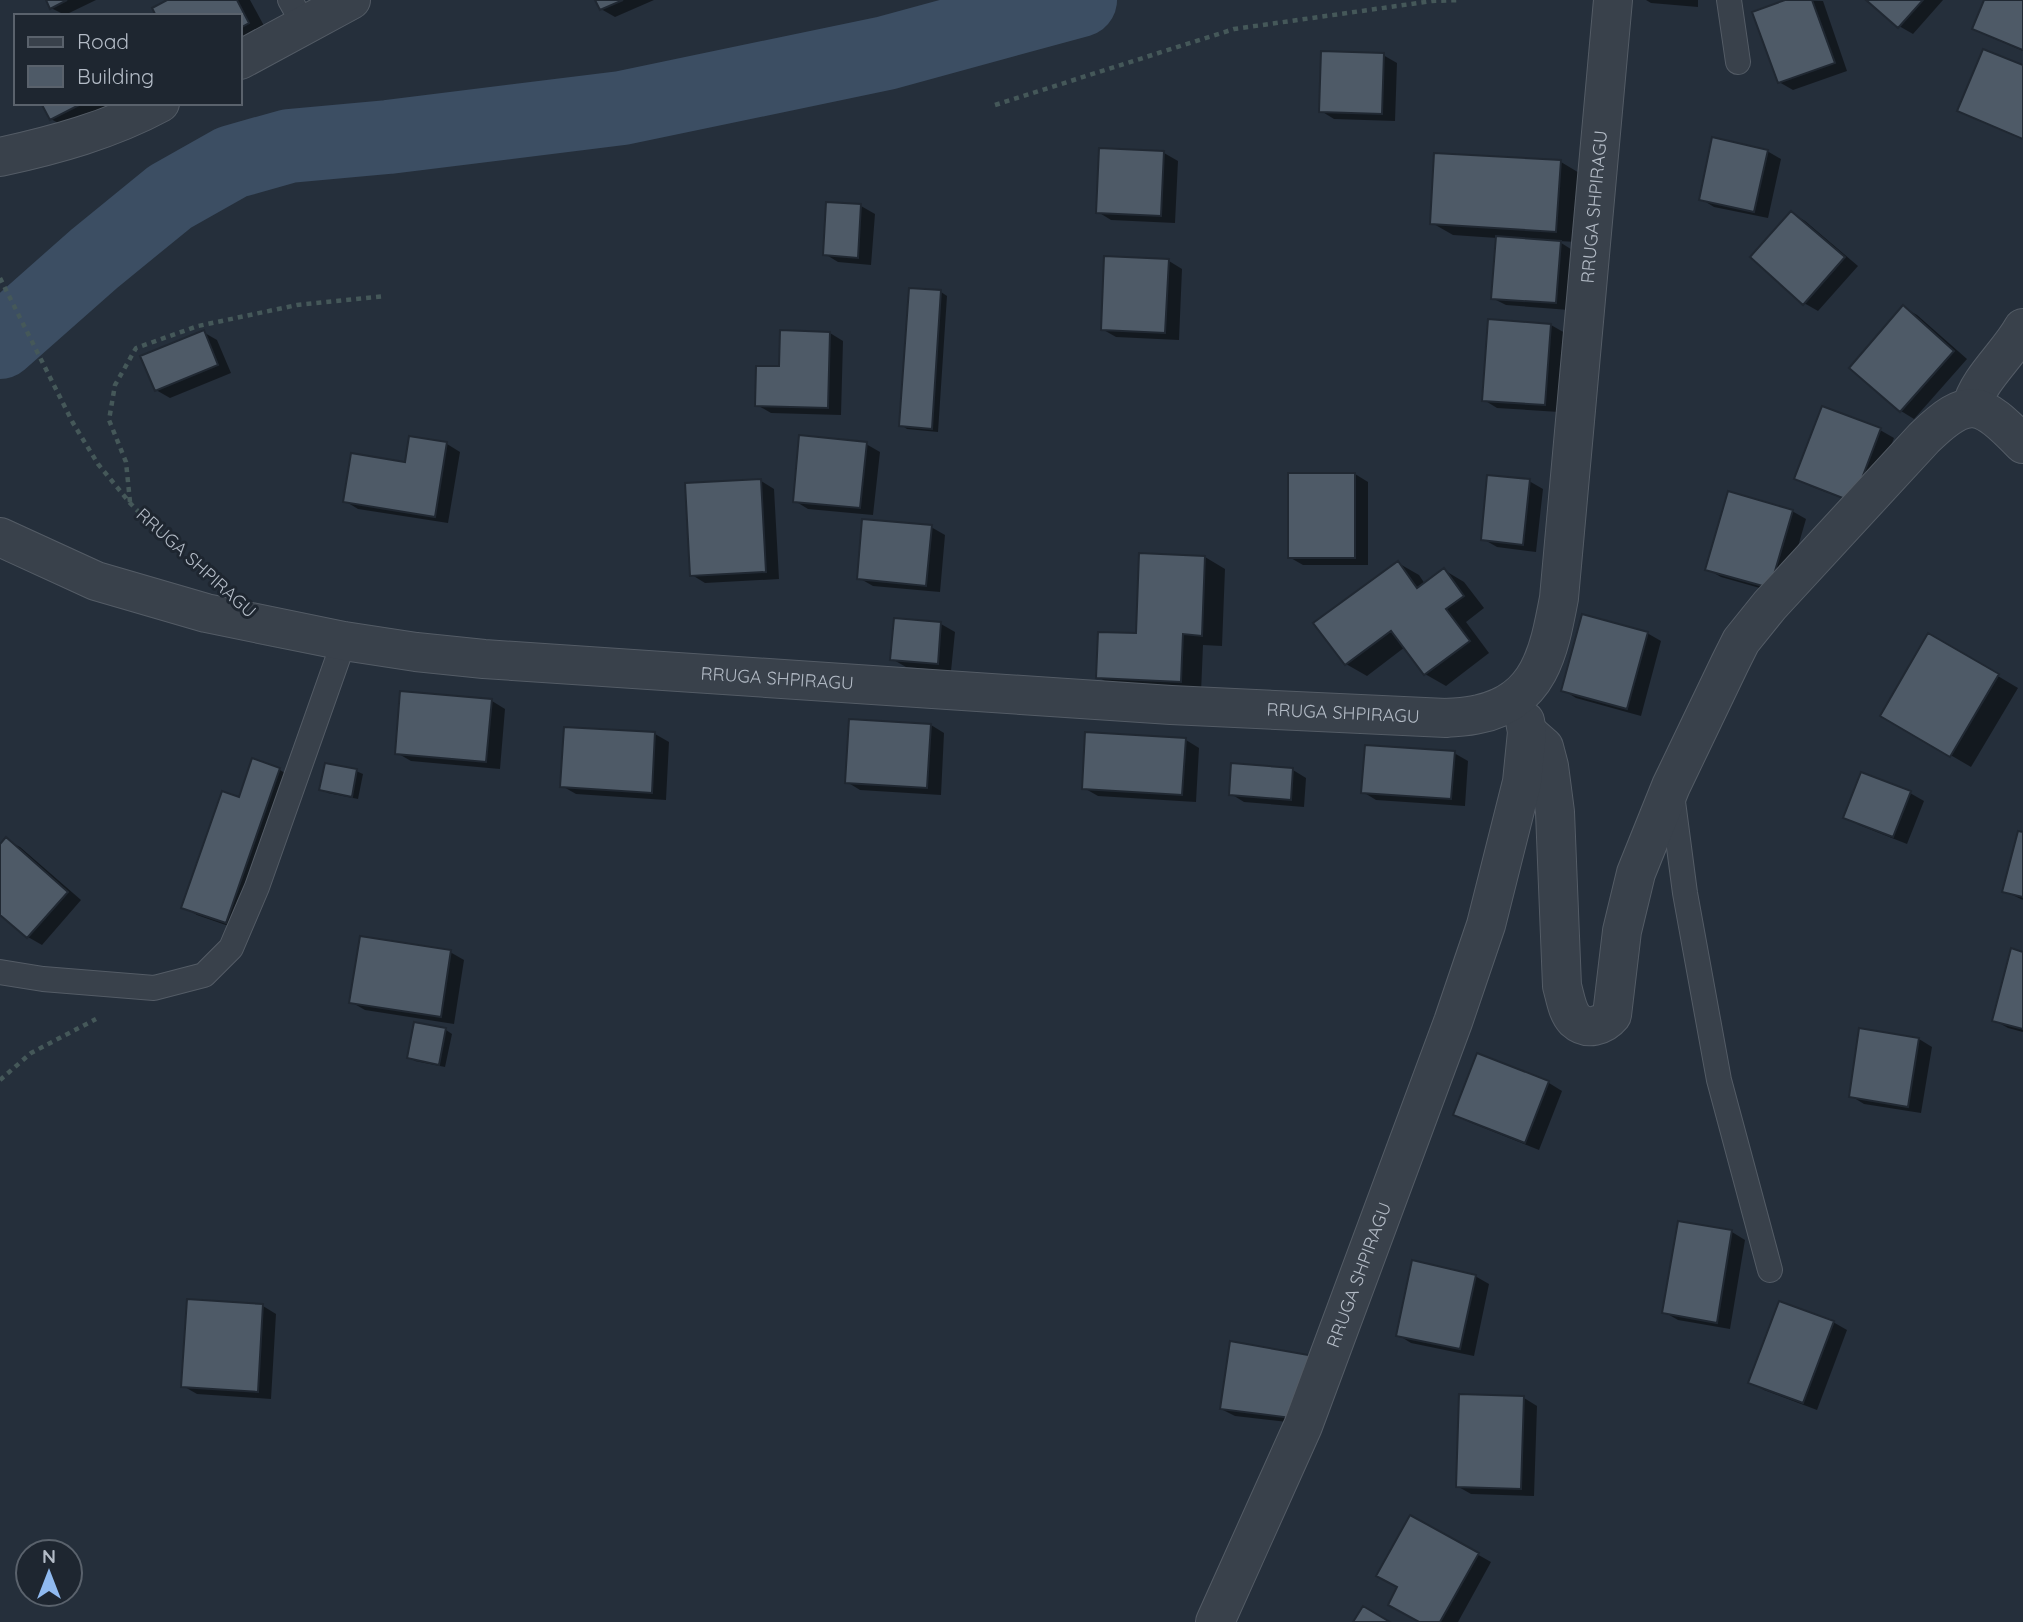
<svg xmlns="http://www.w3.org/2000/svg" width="2023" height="1622" font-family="Quicksand,sans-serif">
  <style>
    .shadow { fill: #0007 }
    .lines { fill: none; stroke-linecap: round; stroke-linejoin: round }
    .river { stroke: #3c4e63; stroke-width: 74 }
    .building { fill: #4e5a67; stroke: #202832; stroke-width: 2 }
    .service-casing { stroke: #545c66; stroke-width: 26 }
    .minor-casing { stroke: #545c66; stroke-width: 40 }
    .tertiary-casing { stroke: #545c66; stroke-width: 40 }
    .path { stroke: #455859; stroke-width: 4.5; stroke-dasharray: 5 5; stroke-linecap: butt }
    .service { stroke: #39414b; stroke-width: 24 }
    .minor { stroke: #39414b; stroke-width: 38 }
    .tertiary { stroke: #39414b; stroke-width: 38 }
    .labels { text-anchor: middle; stroke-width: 6; stroke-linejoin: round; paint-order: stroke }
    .street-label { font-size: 18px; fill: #b4bcc7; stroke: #1e2630 }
  </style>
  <rect width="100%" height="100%" fill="#252f3b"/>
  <path class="shadow" d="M48,0H96L65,15L51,8Z
    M171,0H250L269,35L240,51V16Z
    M597,0H654L615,17L601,9Z
    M1646,0H1698V7L1651,3Z
    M1790,0L1823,1L1847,71L1793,90L1779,82Z
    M1869,0H1943L1913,34L1899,26Z
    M1986,0H2023V51L1988,36L1974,28Z
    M1383,55L1397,63L1395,121L1334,119L1321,111Z
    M43,103H111L65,127L51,119Z
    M1767,151L1781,159L1768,218L1714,207L1701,199Z
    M1164,153L1178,161L1175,223L1111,220L1098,212Z
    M1561,162L1581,174L1577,242L1558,241L1574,251L1569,310L1506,305L1492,298L1497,238L1453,235L1432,223Z
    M828,204L861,206L875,214L871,265L838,262L825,254Z
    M1792,213L1805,221L1858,266L1818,311L1804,303Z
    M1169,261L1182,269L1179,340L1116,337L1102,329Z
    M941,292L947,296L938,432L907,429L901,425Z
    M1904,308L1917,315L1967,359L1914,419L1901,411Z
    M1551,325L1565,333L1559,412L1497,408L1484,400Z
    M203,332L217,340L231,373L170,398L156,390Z
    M830,333L843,341L841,415L771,413L757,405L781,368Z
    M1823,408L1880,430L1894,438L1867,508L1810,486L1796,478Z
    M447,444L460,452L448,523L358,509L345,501L406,464Z
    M866,444L880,452L873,515L808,509L795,501Z
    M1355,474L1368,482V565H1303L1289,557Z
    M761,481L774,489L779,579L705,583L692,575Z
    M1529,481L1543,489L1536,552L1497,547L1483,539Z
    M1792,511L1806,519L1784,595L1721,577L1707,569Z
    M931,527L945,535L940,592L873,586L859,578Z
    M1205,557L1225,569L1222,646L1203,645L1201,693L1119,689L1098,677Z
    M1398,563L1419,575L1425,584L1444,570L1464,582L1484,608L1466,622L1489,653L1446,686L1425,674L1405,647L1367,676L1346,664Z
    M941,624L955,632L951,671L906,667L892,659Z
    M1647,633L1661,641L1641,716L1576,698L1563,690Z
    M1929,635L2018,688L1971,767L1882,715Z
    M492,701L505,709L500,769L411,761L397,753Z
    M931,725L944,733L941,795L860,790L847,782Z
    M655,734L669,742L666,800L576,794L562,786Z
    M1186,740L1199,748L1196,802L1098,796L1084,788Z
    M1454,753L1468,761L1465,806L1376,800L1363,792Z
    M254,760L280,770L293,778L240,930L197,915L184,907L240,800Z
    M1293,770L1306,778L1304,807L1244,802L1231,794Z
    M356,771L363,774L358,799L328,793L321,789Z
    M1910,793L1924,801L1907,844L1859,825L1845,817Z
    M2023,834V900L2004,891Z
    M6,840L20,847L81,900L42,945L28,937L0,912V847Z
    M450,952L464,960L454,1024L365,1010L351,1002Z
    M2023,953V1032L2008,1028L1994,1020Z
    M446,1030L452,1034L445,1067L415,1061L408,1057Z
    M1919,1039L1932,1047L1921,1113L1864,1104L1851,1096Z
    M1478,1056L1549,1083L1562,1091L1539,1150L1469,1122L1455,1114Z
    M1732,1232L1745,1240L1730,1329L1678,1320L1664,1312Z
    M1475,1276L1489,1284L1474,1356L1411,1343L1398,1335Z
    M263,1306L276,1314L271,1399L197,1394L183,1386Z
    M1833,1322L1847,1330L1817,1410L1764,1390L1750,1382Z
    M1314,1358L1305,1424L1235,1416L1221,1409Z
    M1524,1398L1537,1406L1534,1496L1471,1494L1457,1486Z
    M1411,1517L1491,1562L1458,1622H1421L1399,1587Z"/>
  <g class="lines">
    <path class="river" d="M0,342L94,259L170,197L232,162L289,146L388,137L622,108L886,53L1080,0"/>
  </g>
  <path class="building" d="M46,0H67L50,9Z
    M167,0H237L249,23L240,28V16H156L152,8Z
    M595,0H623L600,10Z
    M1785,0H1812L1835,63L1778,83L1752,12Z
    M1866,0H1923L1898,28Z
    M1984,0H2023V50L1972,29Z
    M1983,49L2023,65V139L1957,111Z
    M1321,51L1384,53L1382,114L1319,112Z
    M41,103H83L50,120Z
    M1712,137L1768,150L1754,212L1699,200Z
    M1099,148L1164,151L1161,216L1096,213Z
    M1434,153L1561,160L1556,232L1430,224Z
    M826,202L861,204L858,258L823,255Z
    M1791,211L1845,257L1803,305L1750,257Z
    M1496,236L1561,241L1556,303L1491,299Z
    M1104,256L1169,259L1165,333L1101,330Z
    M909,288L941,290L932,429L899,426Z
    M1903,305L1954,351L1900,412L1849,368Z
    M1488,319L1551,324L1545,405L1482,401Z
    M204,330L218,365L155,391L140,356Z
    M780,330L830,332L828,408L755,406L756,366H779Z
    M1822,406L1881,428L1853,502L1794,479Z
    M799,435L867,442L860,508L793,502Z
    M409,436L447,442L435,517L343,502L351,453L405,462Z
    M1288,473H1355V558H1288Z
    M1487,475L1530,479L1523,545L1481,540Z
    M761,479L766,572L690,576L685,483Z
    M1728,491L1793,510L1770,588L1705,570Z
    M862,519L932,525L926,586L857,579Z
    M1139,553L1205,556L1202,636L1183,634L1181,682L1096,678L1098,632L1136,633Z
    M1398,561L1417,588L1444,568L1464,596L1446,609L1470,641L1424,675L1391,631L1345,665L1313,623Z
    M1582,614L1648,632L1627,709L1561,691Z
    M894,618L941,622L938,664L890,660Z
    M1928,633L1999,674L1950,757L1880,716Z
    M400,691L492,699L486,762L395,754Z
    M849,719L931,724L927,788L845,783Z
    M564,727L655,732L652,793L560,787Z
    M1085,732L1186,738L1182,795L1082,789Z
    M1365,745L1455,751L1451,799L1361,793Z
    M252,758L280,768L226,923L181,908L222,791L239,797Z
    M325,763L357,769L352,797L319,790Z
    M1231,763L1293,768L1291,800L1229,795Z
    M1861,772L1911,791L1893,837L1843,818Z
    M2018,831L2023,832V897L2002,892Z
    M6,837L68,892L27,938L0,915V844Z
    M360,936L451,950L441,1017L349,1003Z
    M2011,948L2023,952V1029L1992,1021Z
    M414,1022L446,1028L439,1065L407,1058Z
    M1859,1028L1919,1038L1908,1107L1849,1097Z
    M1477,1053L1549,1081L1525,1143L1453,1115Z
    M1678,1221L1732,1230L1717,1323L1662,1313Z
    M1412,1260L1476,1275L1460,1349L1396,1336Z
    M187,1299L263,1304L258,1392L181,1387Z
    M1779,1301L1834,1321L1803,1403L1748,1383Z
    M1230,1341L1314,1356L1291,1418L1220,1409Z
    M1459,1394L1524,1396L1521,1489L1456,1487Z
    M1410,1515L1479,1553L1440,1622H1419L1388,1605L1397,1587L1376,1576Z
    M1363,1606L1390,1622H1353Z"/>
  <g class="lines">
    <defs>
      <path id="service" d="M290,0L304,25
        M1729,0L1738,62
        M1672,794L1685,893L1719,1080L1770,1270
        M0,972L43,979L154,988L204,975L231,948L257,887L344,641"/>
      <g id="minor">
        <path d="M240,60L351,0"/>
        <path d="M0,157C55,145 110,130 160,103"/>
        <path d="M1971,408C1978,379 2008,355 2023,328"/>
        <path d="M1527,732L1544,747L1549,766L1555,812L1562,986C1565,996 1567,1012 1575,1020C1587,1031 1603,1026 1612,1015L1622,931L1636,873L1671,786L1730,663L1741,641L1770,605L1924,438C1969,394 1981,401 2023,444"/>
        <path id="s1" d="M1215,1622L1303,1426L1453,1022L1486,925L1522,782L1527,732L1525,721"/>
      </g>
      <g id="tertiary">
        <path id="s2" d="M0,537L96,581L206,613L344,641L416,652L484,659L1171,705L1446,718C1457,717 1468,717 1479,714C1540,701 1549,651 1559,598L1613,0"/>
      </g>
    </defs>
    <use href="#service" class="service-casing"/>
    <use href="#minor" class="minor-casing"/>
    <use href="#tertiary" class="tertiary-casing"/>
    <path class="path" d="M995,105L1234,29L1432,1L1461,0
      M0,278L73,423L98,464L130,503L162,536L199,568
      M130,502L126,462L109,420L115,385L136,348L198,326L297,305L385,296
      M0,1080L31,1053L96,1019"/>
    <use href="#service" class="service"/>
    <use href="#minor" class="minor"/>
    <use href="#tertiary" class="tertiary"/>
  </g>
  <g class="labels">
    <g class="street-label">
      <text dy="6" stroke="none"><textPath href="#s2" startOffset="2044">RRUGA SHPIRAGU</textPath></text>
      <text transform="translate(196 563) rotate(42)" y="6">RRUGA SHPIRAGU</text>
      <text dy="6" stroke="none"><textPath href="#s2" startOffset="796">RRUGA SHPIRAGU</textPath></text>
      <text dy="6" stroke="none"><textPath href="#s2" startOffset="1363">RRUGA SHPIRAGU</textPath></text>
      <text dy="6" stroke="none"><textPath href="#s1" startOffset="376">RRUGA SHPIRAGU</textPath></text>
    </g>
  </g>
  <rect x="14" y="14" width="228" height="91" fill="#1e2630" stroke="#5a626c" stroke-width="2"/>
  <rect x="28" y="37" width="35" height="10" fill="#39414b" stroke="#5a626c" stroke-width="2"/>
  <text x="77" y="49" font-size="21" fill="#b4bcc7">Road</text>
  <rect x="28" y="66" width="35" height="21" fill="#4e5a67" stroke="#5a626c" stroke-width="2"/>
  <text x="77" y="84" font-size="21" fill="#b4bcc7">Building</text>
  <g transform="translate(49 1573)"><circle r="33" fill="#1e2630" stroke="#5a626c" stroke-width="2"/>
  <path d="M0-5L12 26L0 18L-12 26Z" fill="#90baf0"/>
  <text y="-10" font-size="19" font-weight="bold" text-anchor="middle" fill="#b4bcc7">N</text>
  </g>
</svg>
